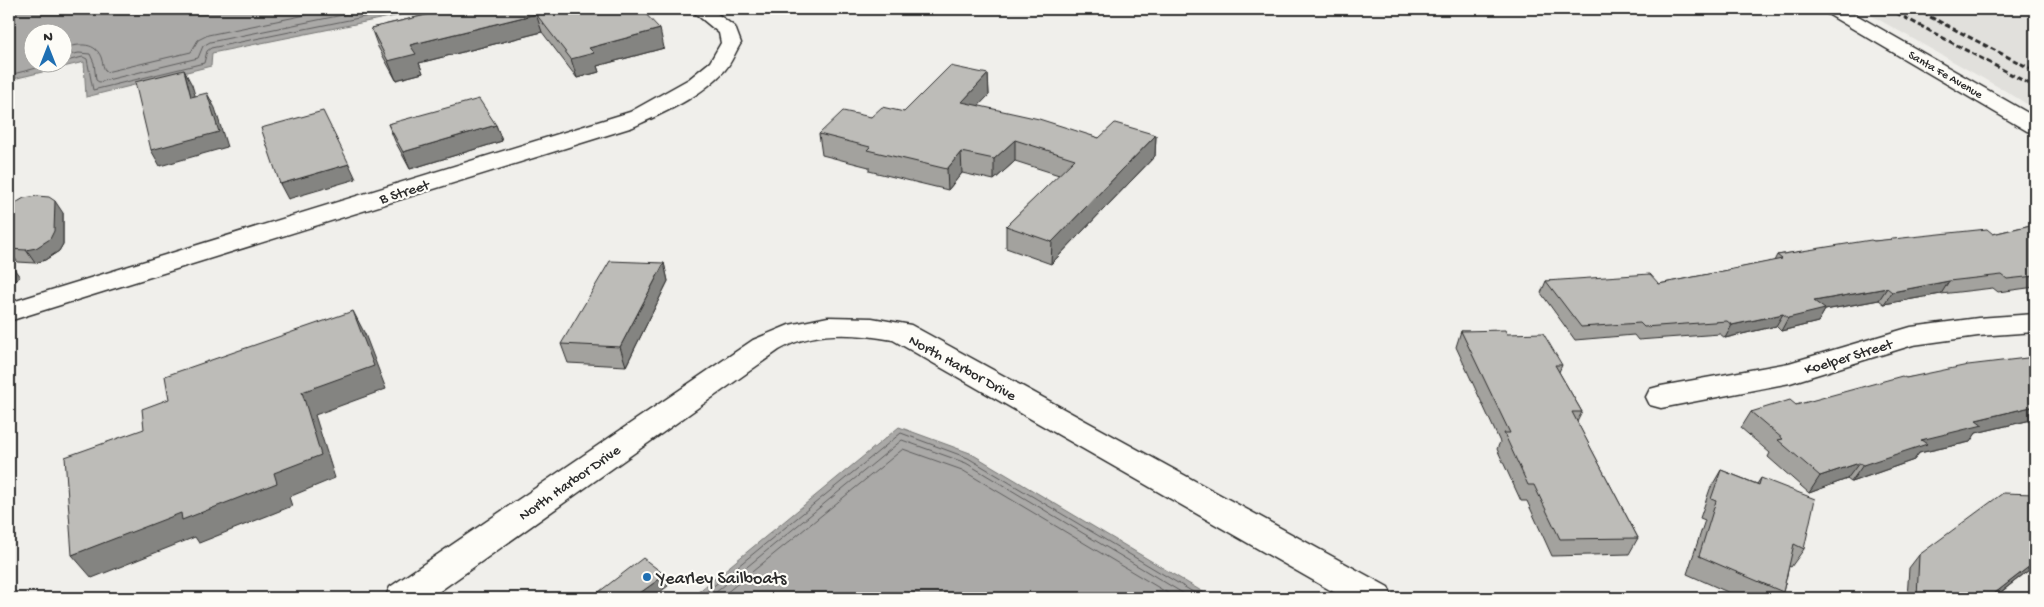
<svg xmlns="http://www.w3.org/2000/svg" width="2044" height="607" font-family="'Gochi Hand',sans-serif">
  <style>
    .built { fill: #e1e0dc }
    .water { fill: #aaa9a7; stroke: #777775; fill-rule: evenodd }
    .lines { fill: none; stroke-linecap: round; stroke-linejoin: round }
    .shore { stroke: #5e5d5d; stroke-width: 1 }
    .minor-casing { stroke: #2b2b2b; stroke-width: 3 }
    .minor { fill: #fdfcf7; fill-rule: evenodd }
    .rail { stroke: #2b2b2b; stroke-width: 3; stroke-dasharray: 5.5 3; stroke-linecap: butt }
    .wall { fill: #a3a29e; stroke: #2b2b2b }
    .shaded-wall { fill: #848481; stroke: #2b2b2b }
    .building { fill: #bdbcb8; stroke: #2b2b2b }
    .poi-dot { fill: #1f6fb2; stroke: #fdfcf7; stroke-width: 2 }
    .labels { text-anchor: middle; stroke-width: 4.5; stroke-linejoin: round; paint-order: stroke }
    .far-street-label { font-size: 12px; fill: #2b2b2b; stroke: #fdfcf7 }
    .street-label { font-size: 15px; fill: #2b2b2b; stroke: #fdfcf7 }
    .near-poi-label { font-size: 18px; fill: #2b2b2b; stroke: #fdfcf7; text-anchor: start }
  </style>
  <rect width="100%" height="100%" fill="#f0efeb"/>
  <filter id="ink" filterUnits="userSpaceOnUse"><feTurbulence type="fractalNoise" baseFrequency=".02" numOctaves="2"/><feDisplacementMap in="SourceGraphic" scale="10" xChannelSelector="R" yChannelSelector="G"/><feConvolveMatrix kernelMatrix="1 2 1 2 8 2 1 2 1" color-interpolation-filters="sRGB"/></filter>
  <g filter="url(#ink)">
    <path class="built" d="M1860,9H2035V109L2009,93Z"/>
    <path class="water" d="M9,9H429L212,53L211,66L86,97L84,62L9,80ZM32,32H62V62H32Z
      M899,427L970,453L1213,598H691Z"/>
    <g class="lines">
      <path class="shore" d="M62,48C76,45 94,40 101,57C103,63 103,68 106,72L191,52L198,40L208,35L335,9
        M62,56L79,53L90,54L94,63L96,80L99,82L198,58L203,46L210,42L372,9
        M62,62L83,57L87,59L93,90L204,63L207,51L211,48L403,9
        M9,75L61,62
        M699,598L901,433L968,458L1203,598
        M709,598L902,440L966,463L1191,598
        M720,598L903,449L962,470L1176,598"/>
      <defs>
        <path id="minor" d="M690,9H711L735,27L741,43C735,52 732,62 725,70C701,97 665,112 633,127L9,321V303L630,112L689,79L710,62L721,43L719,33Z
          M1824,9H1846L2035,117V133L2027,131L1826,13Z
          M2035,314V332L1978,336L1913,345L1790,383L1661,408L1650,405L1646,397L1650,389L1661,386L1789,363L1911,327L1978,318Z
          M828,317L872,318L911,325L1388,587L1393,598H1344L893,340C855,333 813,330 779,350L430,598H385L390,587L753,340L789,325Z"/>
      </defs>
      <use href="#minor" class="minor-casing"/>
      <use href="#minor" class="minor"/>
      <path class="rail" d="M1889,9L2035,87
        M1915,9L2035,71"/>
    </g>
    <path class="wall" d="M451,9H641L664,48L597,66L599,72L577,78L542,32L419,63L423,73L396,80L378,47L371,28Z
      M988,74L989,95L978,106L1099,138L1156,135L1155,156L1051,264L1006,248V226L1059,175L1015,161L994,180L962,173L948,190L869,171V167L822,155L819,134L871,117L904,112Z
      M388,124L496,125L502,141L410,169L395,141Z
      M9,207L63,213V244L59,251L45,260L35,263L18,262L9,252Z
      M2035,224V287L1998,292L1993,288L1941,294L1884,304L1879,300L1825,310L1818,322L1781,331L1776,326L1725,338L1720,334L1638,340L1634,335L1575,340L1541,293L1546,281L1659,284L1774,261L1777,255L1874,241L1993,234Z
      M664,263L668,281L626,366L568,363L561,344Z
      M1461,331L1507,334L1562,365L1559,372L1582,412L1577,422L1638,538L1629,554L1552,556L1527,501H1521L1497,449L1500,442L1456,347Z
      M2035,357V419L1976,433L1970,442L1919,453L1914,460L1851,482L1847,479L1809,493L1768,457L1770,453L1741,428L1751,412L1796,405L1906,378Z
      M1721,470L1757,484L1761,478L1804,549L1791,567L1789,566L1783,592L1779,598H1741L1687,574L1705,520L1700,518L1710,489Z
      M2035,494V570H2029L1995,597V598H1907L1909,568L1919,555Z"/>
    <path class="shaded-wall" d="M536,14L542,32L419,63L423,73L396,80L388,61L410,45Z
      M660,29L664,48L597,66L599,72L577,78L571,59L589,48Z
      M184,70L192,85L200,112L191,97Z
      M988,74L989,95L963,122L962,102Z
      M207,93L215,108L227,147L160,166L151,150Z
      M496,125L502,141L410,169L403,152Z
      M1156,135L1155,156L1051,264L1052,242Z
      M1015,140V161L994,180V159Z
      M961,152L962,173L948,190L947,169Z
      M349,164L356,179L288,199L280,184Z
      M55,201L63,213V244L59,251L45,260L35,263L26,250Z
      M9,262L20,277L9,285Z
      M664,263L668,281L626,366L620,347Z
      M1949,281L1941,294L1884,304L1892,292Z
      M1887,288L1879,300L1825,310L1818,322L1781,331L1788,318L1814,301Z
      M353,311L365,334L386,389L315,415L335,478L289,497L292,506L199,543L195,537L92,578L72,555L274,473L302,392Z
      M1783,314L1776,326L1725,338L1732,325Z
      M2035,406V419L1976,433L1970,442L1919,453L1914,460L1851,482L1863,465L1921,440L1976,420Z
      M1859,463L1847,479L1809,493L1820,476Z
      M2035,562V564L2029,570L1993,598L1995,593Z
      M665,575L668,586L652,598H633Z"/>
    <path class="building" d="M451,9H641L660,29L589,48L594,53L571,59L536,14L410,45L416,54L388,61L371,28Z
      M950,66L988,74L962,102L1039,119L1099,138L1115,123L1156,135L1052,242L1006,226L1075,159L1015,140L994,159L961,152L947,169L867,150L870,147L819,134L843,111L871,117L882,107L904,112Z
      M184,70L191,97L207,93L219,132L151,150L135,82Z
      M479,99L496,125L403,152L388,124Z
      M323,111L349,164L280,184L261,128Z
      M37,196L49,197L55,201L54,231L50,239L36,248L26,250L9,249V207L24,198Z
      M2035,224V276L2007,279L2002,275L1949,281L1892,292L1887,288L1814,301L1825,309L1788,318L1783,314L1732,325L1727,321L1644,327L1640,323L1581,327L1546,281L1650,274L1659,284L1782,259L1777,255L1871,240L1874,241L1987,229L1993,234Z
      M610,261L664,263L620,347L561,344Z
      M353,311L374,366L302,392L321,455L274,473L277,483L182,520L181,513L72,555L65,457L144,429L142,409L169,399L165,376Z
      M1505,330L1507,334L1543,333L1562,365H1555L1582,412H1572L1638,538L1560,539L1534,485H1528L1504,433H1510L1461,331Z
      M2035,357V406L1976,420L1983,425L1921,440L1927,444L1863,465L1859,463L1820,476L1778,440L1783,439L1751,412L1790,400L1796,405L1902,376L1906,378L1968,365Z
      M1721,470L1759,485L1761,478L1815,499L1804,549L1794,544L1783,592L1699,556L1716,501L1711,499Z
      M2003,493L2035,494V562L1995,593V598H1917L1919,555Z
      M643,558L665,575L633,598H591Z"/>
  </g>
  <circle class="poi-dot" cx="647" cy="577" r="5"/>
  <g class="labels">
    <g class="far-street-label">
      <text transform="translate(1946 74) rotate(30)" y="4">Santa Fe Avenue</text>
    </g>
    <g class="street-label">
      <text transform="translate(404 191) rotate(-17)" y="5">B Street</text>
      <text transform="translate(1848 356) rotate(-17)" y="5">Koelper Street</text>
      <text transform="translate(963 367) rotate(29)" y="5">North Harbor Drive</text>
      <text transform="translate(569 482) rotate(-35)" y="5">North Harbor Drive</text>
    </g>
    <g class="near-poi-label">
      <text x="657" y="583">Yearley Sailboats</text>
    </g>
  </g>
  <rect width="2044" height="607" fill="none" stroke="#fdfcf7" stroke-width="30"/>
  <rect x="15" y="15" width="2014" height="577" fill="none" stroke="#2b2b2b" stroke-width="2" filter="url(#ink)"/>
  <g transform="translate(48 48)"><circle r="24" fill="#fdfcf7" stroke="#a9a8a5"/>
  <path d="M0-4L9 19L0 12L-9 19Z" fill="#1f6fb2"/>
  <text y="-8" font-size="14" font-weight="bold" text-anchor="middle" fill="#2b2b2b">N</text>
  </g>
</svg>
